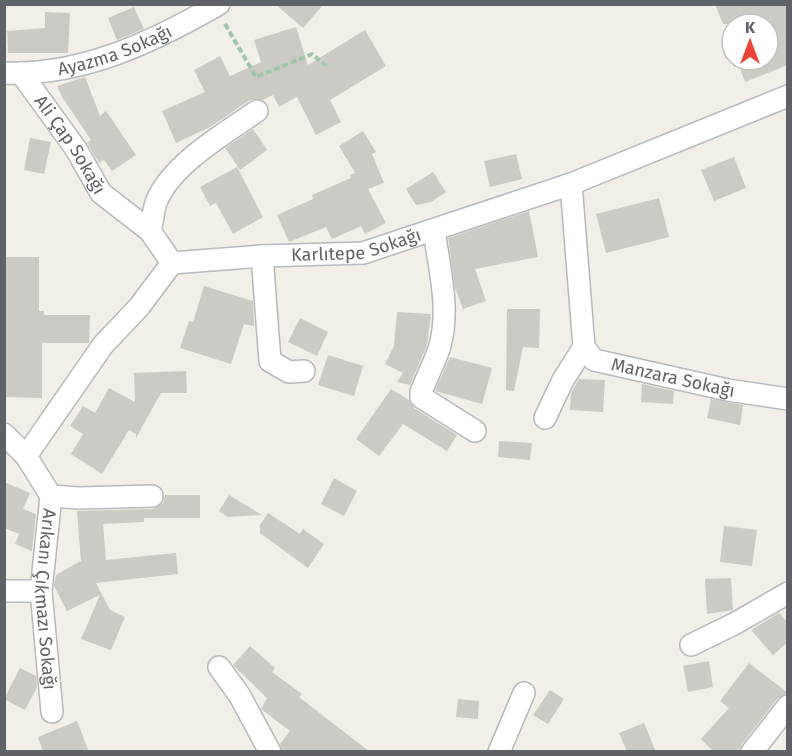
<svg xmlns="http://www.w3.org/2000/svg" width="792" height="756" font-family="'Fira Sans',sans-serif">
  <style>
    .building { fill: #cccac5 }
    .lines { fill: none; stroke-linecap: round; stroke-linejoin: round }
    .minor-casing { stroke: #b5b8bc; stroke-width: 24 }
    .path { stroke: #9cc7a9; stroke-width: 4; stroke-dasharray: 6 3; stroke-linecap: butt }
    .minor { stroke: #fff; stroke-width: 21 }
    .labels { text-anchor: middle; stroke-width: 5; stroke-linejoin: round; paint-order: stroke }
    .street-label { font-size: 18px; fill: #5f6368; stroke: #fff }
  </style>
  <rect width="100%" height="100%" fill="#f1efe8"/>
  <path class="building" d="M275,4H324L303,28Z
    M715,4H788V65L745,82L737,60H768V24H723Z
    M134,7L144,29L117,40L108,18Z
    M45,12L70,13L68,53H8L7,31L45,28Z
    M296,27L308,65L365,30L386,66L330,100L341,122L316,135L297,97L279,107L273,95L263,100H250L210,127L176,143L162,111L205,92L194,70L220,56L230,76L261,62L254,40Z
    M85,77L100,116L106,111L136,155L112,171L104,160L99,163L87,143L91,140L62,97L57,86Z
    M253,129L267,150L240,170L225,148Z
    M363,131L376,152L372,154L384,183L368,189L386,223L365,234L361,226L332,239L326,227L289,242L277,215L313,199L312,195L351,178L350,175L355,173L339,146Z
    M30,138L51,142L44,174L24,170Z
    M516,154L522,179L490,187L484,161Z
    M734,157L746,188L714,201L701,170Z
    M237,167L263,217L233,234L216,203L210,206L200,187Z
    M433,172L446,192L431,202L416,205L406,189Z
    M659,198L669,237L606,253L596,214Z
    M529,211L538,257L475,269L486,301L463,309L455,288L448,238Z
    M4,257H39V311H44V315H90L89,343H42V398L5,397Z
    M204,286L253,301L254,326L244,324L231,364L180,348L189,321L193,322Z
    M507,309H540L539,348L523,347L514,391L506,390Z
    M397,312L431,314L427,345L410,385L397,382L403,373L385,364L394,346Z
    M300,318L328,332L317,356L288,342Z
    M328,355L363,366L354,396L318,385Z
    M450,357L492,368L482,404L435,391Z
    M186,371L187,393H161L136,438V434L129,430L102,474L71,454L83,434L70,426L83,406L95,413L109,388L135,402L134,373Z
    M579,379L605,380L603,412L570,410L571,393Z
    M642,384L674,391L673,404L641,402Z
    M391,389L409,400L414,408L457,435L447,451L403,424L379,456L356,439Z
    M711,399L743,405L740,425L707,418Z
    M499,441L532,443L530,460L498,457Z
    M334,478L357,491L344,516L321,504Z
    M4,482L30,493L23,509L36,514L32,551L15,544L19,534L4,528Z
    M165,495H200V518H144V522L103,524L106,560L176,553L178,574L96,583L110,610L125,617L111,650L81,639L100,595L67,611L54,586L56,575L81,561L77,511L153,509L163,503Z
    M229,495L262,515L228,517L219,511Z
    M268,513L300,534L303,529L324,544L308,568L260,533V525Z
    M724,526L757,530L752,566L720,562Z
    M731,578L733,610L707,614L705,579Z
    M779,613L788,623V642L773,655L751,630Z
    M250,646L275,668L272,672L302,694L299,697L370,752H283L280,744L290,731L261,709L267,698L233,665Z
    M709,661L713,687L688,692L683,666Z
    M749,663L788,693L778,698L742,744L739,752H714L701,739L729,708L720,701Z
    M20,668L36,676L37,687L25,710L4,699Z
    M550,690L564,699L548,724L533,715Z
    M458,699L479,701L478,719L456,717Z
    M77,721L89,752H43L38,737Z
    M644,723L656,752H627L619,733Z"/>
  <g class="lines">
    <defs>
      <g id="minor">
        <path id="s1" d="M4,73C82,76 153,42 219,4"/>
        <path id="s2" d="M21,73L76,149L101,193L150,231L172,263"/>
        <path id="s3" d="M571,184L584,347L594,360L728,390L788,399"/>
        <path d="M434,230C439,268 451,311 439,349C434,363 427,377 421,392V397L475,431"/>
        <path d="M150,231C153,221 153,209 157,200C173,163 226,133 257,111"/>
        <path d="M262,256L270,361L289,372L304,371"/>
        <path d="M545,418L563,380L584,347"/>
        <path id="s4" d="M4,434L26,456L51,496L41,591L52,712"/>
        <path id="s5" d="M26,456L103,345L139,307L172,263L262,256L363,253L571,184L788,96"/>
        <path d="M51,496L79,498L152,496"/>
        <path d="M4,591H41"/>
        <path d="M691,645L734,624L788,593"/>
        <path d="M219,667L240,696L270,752"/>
        <path d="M499,752L524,693"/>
        <path d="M752,752L788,706"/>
      </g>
    </defs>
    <use href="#minor" class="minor-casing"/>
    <path class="path" d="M225,24L256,77L312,54L326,66"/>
    <use href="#minor" class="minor"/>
  </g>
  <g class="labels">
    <g class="street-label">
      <text dy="6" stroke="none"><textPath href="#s1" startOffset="114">Ayazma Sokağı</textPath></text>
      <text dy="6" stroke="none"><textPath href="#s2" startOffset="87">Ali Çap Sokağı</textPath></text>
      <text dy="6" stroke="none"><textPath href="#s5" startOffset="428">Karlıtepe Sokağı</textPath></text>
      <text dy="6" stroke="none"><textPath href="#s3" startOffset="261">Manzara Sokağı</textPath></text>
      <text dy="6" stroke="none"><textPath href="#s4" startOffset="182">Arıkanı Çıkmazı Sokağı</textPath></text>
    </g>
  </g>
  <rect width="792" height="756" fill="none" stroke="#5f6368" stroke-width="12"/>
  <g transform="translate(750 42)"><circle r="28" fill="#ffffff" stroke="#bfc1c3" stroke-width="1.5"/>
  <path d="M0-4.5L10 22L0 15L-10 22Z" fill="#ea4335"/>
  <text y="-9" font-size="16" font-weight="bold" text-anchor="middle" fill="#5f6368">K</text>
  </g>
</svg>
